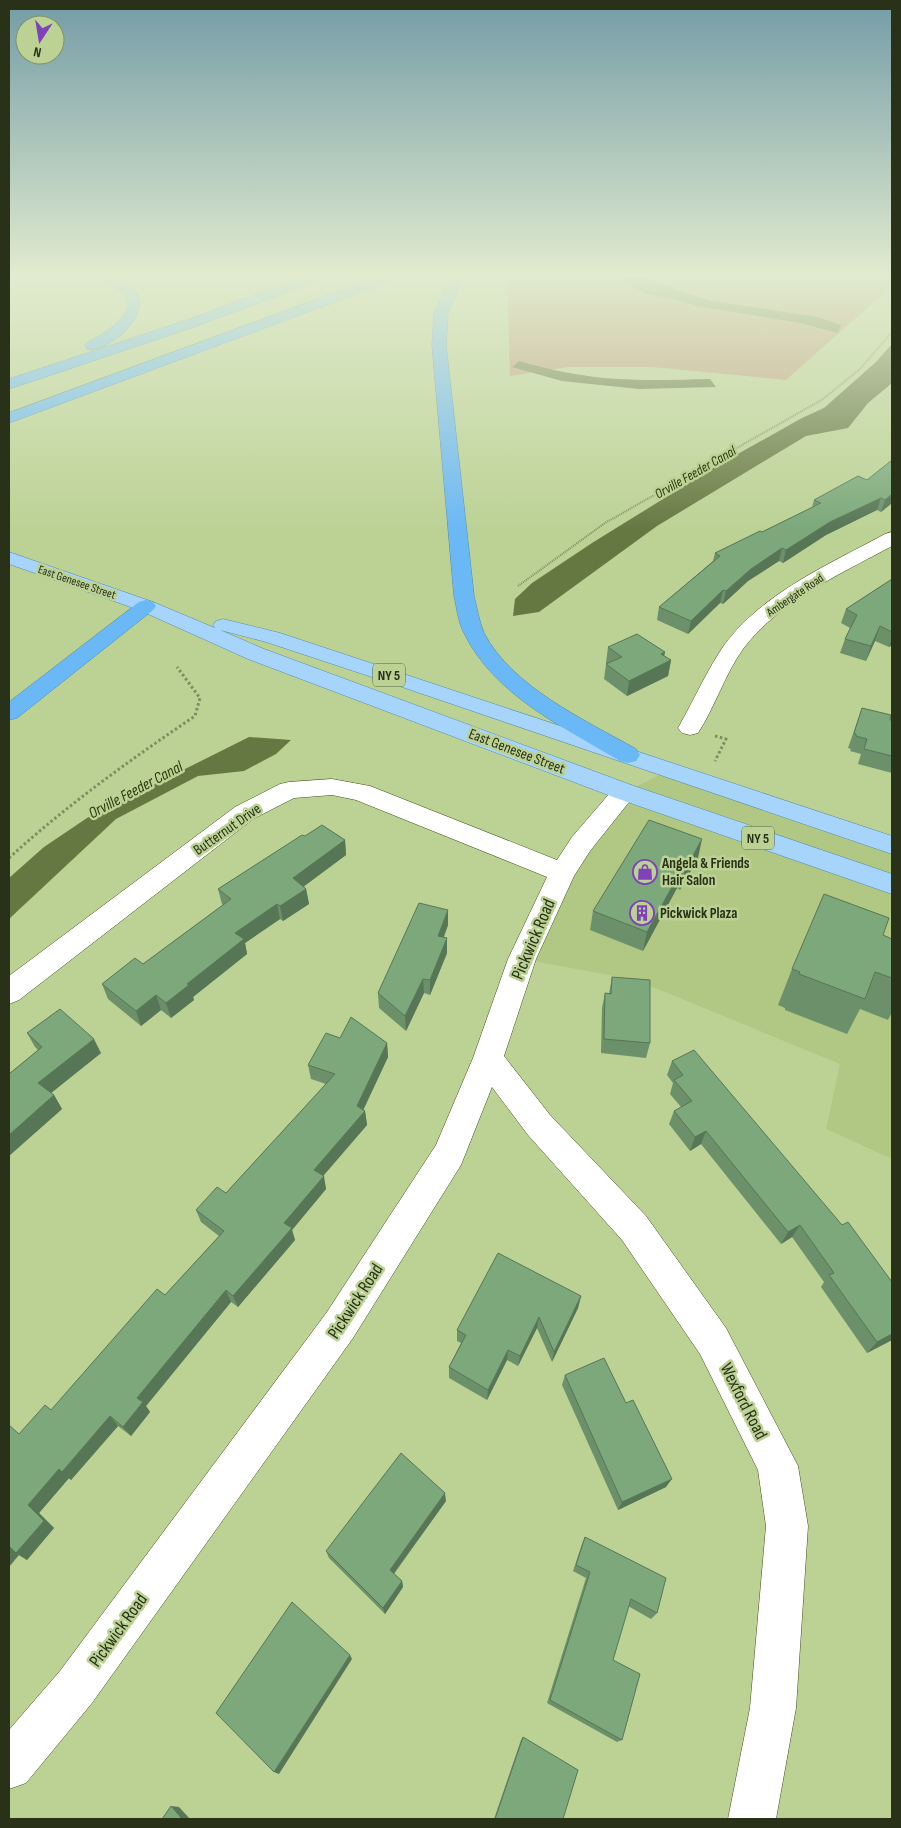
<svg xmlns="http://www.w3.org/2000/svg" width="901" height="1828" font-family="'Sofia Sans Condensed',sans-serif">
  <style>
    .built { fill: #b0c884 }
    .green { fill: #bf9b7a }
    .water { fill: #667842 }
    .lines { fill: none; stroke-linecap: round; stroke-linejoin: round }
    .minor-casing { stroke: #405118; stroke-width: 1 }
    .major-casing { stroke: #5389a9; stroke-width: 1 }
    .highway-casing { stroke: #5389a9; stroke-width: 1 }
    .path-far1 { stroke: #7d8d60; stroke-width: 2; stroke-dasharray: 1 1; stroke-linecap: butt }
    .path { stroke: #7d8d60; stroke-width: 3; stroke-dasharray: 2.5 2.5; stroke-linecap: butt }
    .minor { fill: #fff; fill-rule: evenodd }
    .major { fill: #a6d4fa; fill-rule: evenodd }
    .highway { fill: #6ab8f6; fill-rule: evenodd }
    .wall { fill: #6b906a }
    .shaded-wall { fill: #577656 }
    .building { fill: #7ca87b; stroke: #577656 }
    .labels { text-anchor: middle; stroke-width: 5; stroke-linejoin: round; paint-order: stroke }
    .far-street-label { font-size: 12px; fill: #293119; stroke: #bcd295 }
    .far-water-label { font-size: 14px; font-style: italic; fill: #2c390e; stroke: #bcd295 }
    .shield { fill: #bcd295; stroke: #55613e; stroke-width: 1 }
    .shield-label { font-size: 14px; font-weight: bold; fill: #293119 }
    .street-label { font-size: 15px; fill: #293119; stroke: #bcd295 }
    .poi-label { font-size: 15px; font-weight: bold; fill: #293119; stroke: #bcd295; text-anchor: start }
    .water-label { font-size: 16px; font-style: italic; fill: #2c390e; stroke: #bcd295 }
    .near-street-label { font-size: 18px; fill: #293119; stroke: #bcd295 }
  </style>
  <rect width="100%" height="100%" fill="#bcd295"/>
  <path class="built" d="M669,770L892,845V1159L826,1129L840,1064L636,980L522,959L625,792Z"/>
  <path class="green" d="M507,274H892V286L786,380L652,367H569L510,376Z"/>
  <path class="water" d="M613,274H633L707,300L818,317L841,325L838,333L800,323L697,306L673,299L645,294Z
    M892,344V383L868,403L848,428L806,436L657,526L539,612L513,616L515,599L532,583L592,543L718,465L802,418L824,408L876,362Z
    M519,361C537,366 556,371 575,374C619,382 665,380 710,379L716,387L639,389L562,381L512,367Z
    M249,737L291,740L276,754L244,771L198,776L116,819L9,919V878L44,847L87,818Z"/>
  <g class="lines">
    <defs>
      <path id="minor" d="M892,532V546C842,573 778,602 743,649C725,674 715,707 698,733L690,735L682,733L678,728C693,702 708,668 725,644C764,592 830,564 885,534Z
        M332,779L370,786L557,860L572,837L616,786L625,784L634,786L637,792L590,851L574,876L536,959L504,1056L550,1115L646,1216L726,1328L798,1466L808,1526L796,1708L776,1819H728L750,1708L766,1526L758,1470L700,1354L622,1240L528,1135L492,1087L461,1165L353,1338L92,1703L26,1783L9,1789V1730L60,1671L327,1312L436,1145L473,1058L508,959L547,877L356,800L332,795L294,798L253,819L19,1000L9,1004V976L235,807L280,784L289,782Z"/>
      <path id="major" d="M9,552L153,602L215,628L213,625L216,621L223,619L280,633L892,836V854L405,688L266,642L220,630L264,649L634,786L892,874V894L616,798L248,659L139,610L9,564Z"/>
      <path id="highway" d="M95,274C110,274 119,276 130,286C161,311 106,354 87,349L85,346L87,343C101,335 143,312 121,292C114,284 102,282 95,274Z
        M311,274H329L328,277L194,327L9,389V379L184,321Z
        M385,274H403L402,277L9,423V413Z
        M455,274H468L461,284L448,313L446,345L474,596C477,608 479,621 484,633C512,687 585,720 636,749L640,755L636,761L628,763L620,761C563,727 494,695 464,633C458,622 457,608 454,596L432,345L434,313L448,283Z
        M146,600L153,602L156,606L153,610L17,718L9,720V702L139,602Z"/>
    </defs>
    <use href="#minor" class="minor-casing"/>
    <use href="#major" class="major-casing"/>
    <use href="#highway" class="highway-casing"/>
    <path class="path-far1" d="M518,586L605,523L823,399L860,369L892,332"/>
    <path class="path" d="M715,736L726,739L715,761
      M9,858C67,805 130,760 195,716L200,698L177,667"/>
    <use href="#minor" class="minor"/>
    <use href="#major" class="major"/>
    <use href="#highway" class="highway"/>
  </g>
  <path class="wall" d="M892,460V503L881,512L877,510L826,535L783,563L779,561L748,581L723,604L720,603L688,634L657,620L659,607L713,561L715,553L762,532L812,507L814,500L867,480Z
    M892,579V645L889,647L875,641L866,661L840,653L845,639L850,628L841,623L846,609Z
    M608,647L665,652L664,656L671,660L668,676L627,696L604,679L606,664H607L606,663Z
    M862,708L892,720V773L858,764L861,754L850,751L851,749L848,748Z
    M305,836L345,840L346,855L304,886L306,889L309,904L283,921L280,919L245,943L247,954L193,997L194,1000L171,1018L161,1010L141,1026L108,999L102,984L143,964L223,905L222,904L218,889Z
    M698,858L680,890L677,888L643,951L590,930L593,911Z
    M448,925L444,937L447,953L430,995L424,993L406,1031L379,1008L378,993Z
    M883,935L892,939V1012L888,1020L860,1009L847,1034L785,1010V1008L778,1005L792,969Z
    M612,977L650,1043L646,1058L601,1053L602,1008L605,993L609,994Z
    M27,1033L101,1053L51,1093L54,1095L62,1109L10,1155H9V1074L38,1050L35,1047Z
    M340,1038L387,1043L388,1057L363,1110L365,1111L367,1125L323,1176L326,1189L292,1230L295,1240L238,1307L231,1302L146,1406L150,1412L131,1436L118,1426L71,1480L69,1478L39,1513L54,1528L27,1560L19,1555V1434L51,1410L165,1295L219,1236L201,1222L196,1210L226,1193L326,1084L311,1079L308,1065Z
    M672,1061L842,1225L892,1282V1340L867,1353L821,1287L824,1282L792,1237L781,1244L701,1144L690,1151L669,1124L674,1111L681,1107L670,1094L673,1083L667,1075Z
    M581,1296L578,1308L552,1362L537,1328L518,1366L507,1360L487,1400L449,1378V1367L461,1343L457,1341V1330Z
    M565,1375L666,1487L618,1510L562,1385Z
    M446,1501L394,1574L402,1581L403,1587L385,1614L329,1558L326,1551Z
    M585,1537L657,1613L651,1619L628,1606L613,1660L622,1740L617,1742L547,1703L586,1578L573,1571L582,1544Z
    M523,1737L563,1819H494L521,1740Z"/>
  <path class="shaded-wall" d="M892,494V503L881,512L885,500Z
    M881,498L877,510L826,535L783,563L786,550L830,522Z
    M782,548L779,561L748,581L723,604L726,591L751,569Z
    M723,590L720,603L688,634L691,621Z
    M880,626L875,641L866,661L871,646Z
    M892,638V645L889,647Z
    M665,652L662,665L671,660L668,676L627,696L629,681L661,654Z
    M702,839L698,858L680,890L685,870Z
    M345,840L346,855L295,893L293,878Z
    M682,869L677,888L643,951L647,932Z
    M306,889L309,904L283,921L280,906Z
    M277,904L280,919L245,943L247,954L193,997L194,1000L171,1018L166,1003L187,984L235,933Z
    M448,910V925L438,951V936Z
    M447,938V953L430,995V980Z
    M423,979L424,993L406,1031L405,1016Z
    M156,995L161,1010L141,1026L136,1011Z
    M94,1039L101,1053L46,1097L38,1083Z
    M387,1043L388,1057L360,1117L365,1111L367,1125L317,1183L314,1170L357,1106Z
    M54,1095L62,1109L10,1155L9,1154V1135Z
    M706,1131L701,1144L690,1151L695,1137Z
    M324,1176L326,1189L292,1230L295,1240L238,1307L233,1296L284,1223Z
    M800,1225L792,1237L781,1244L788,1232Z
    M226,1290L231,1302L146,1406L150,1412L131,1436L123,1427L137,1398Z
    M581,1296L578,1308L552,1362L554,1352Z
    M539,1317L537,1328L518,1366L520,1356Z
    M892,1334V1340L867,1353L877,1342Z
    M508,1350L507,1360L487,1400L488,1390Z
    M110,1416L118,1426L71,1480L62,1472Z
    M59,1469L69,1478L39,1513L54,1528L27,1560L19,1555L9,1567V1548L28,1505Z
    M672,1479L666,1487L618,1510L622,1502Z
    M445,1493L446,1501L391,1577L390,1570Z
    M402,1581L403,1587L385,1614L383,1608Z
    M350,1655L352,1659L279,1774L274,1772Z
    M171,1806L179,1807L190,1819H182Z"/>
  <path class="building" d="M892,460V494L885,500L881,498L830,522L786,550L782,548L751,569L726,591L723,590L691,621L659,607L720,556L715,553L760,531L762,532L821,503L814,500L858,476L867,480Z
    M892,579V632L880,626L871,646L845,639L857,615L846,609Z
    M637,634L665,652L661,654L671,660L629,681L606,664L622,657L608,647Z
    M862,708L891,715L890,720H892V756L864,749L867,739L856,736V734L854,733Z
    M649,820L702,839L685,870L682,869L647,932L593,911Z
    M322,825L345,840L293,878L306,889L280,906L277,904L235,933L244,939L187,984L189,985L166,1003L156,995L136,1011L102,984L135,958L143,964L231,899L218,889L302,835L305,836Z
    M824,894L889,918L883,935L892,939V978L875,972L865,999L799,974L800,972L792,969Z
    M419,903L448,910L438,936L447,938L430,980L423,979L405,1016L378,993Z
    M612,977L650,980V1043L604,1039L605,993L611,994Z
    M60,1009L94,1039L38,1083L54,1095L9,1135V1074L42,1047L27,1033Z
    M351,1017L387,1043L357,1106L365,1111L314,1170L324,1176L284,1223L292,1228L233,1296L226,1290L137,1398L143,1402L123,1427L110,1416L62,1472L59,1469L28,1505L44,1521L16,1553L10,1547L9,1548V1425L19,1434L45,1405L51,1410L157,1289L165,1295L224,1231L196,1210L217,1187L226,1193L335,1074L308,1065L326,1033L340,1038Z
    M694,1050L842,1225L848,1222L892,1282V1334L877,1342L829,1275L834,1273L800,1225L788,1232L706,1131L695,1137L674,1111L692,1101L674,1080L683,1075L672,1061Z
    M498,1253L581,1296L554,1352L539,1317L520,1356L508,1350L488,1390L449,1367L466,1335L457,1330Z
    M604,1358L626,1403L633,1400L672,1479L622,1502L565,1375Z
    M401,1453L445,1493L390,1570L402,1581L383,1608L326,1551Z
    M585,1537L666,1578L657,1613L631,1599L613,1660L640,1674L622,1740L550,1700L590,1572L576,1565Z
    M292,1602L350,1655L274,1772L216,1713Z
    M523,1737L578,1770L563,1819H495Z
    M171,1806L182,1819H162Z"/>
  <linearGradient id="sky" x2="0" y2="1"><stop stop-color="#749ca6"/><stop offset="0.52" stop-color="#e1ebcf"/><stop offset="1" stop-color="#e1ebcf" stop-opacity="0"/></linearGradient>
  <rect width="901" height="530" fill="url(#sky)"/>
  <defs>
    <symbol id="shop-ring" viewBox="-11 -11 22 22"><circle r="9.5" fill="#bcd295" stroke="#7f42b8" stroke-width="1.5"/><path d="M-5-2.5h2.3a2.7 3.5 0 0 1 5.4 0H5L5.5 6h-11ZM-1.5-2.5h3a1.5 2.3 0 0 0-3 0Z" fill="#7f42b8"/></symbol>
    <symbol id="building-ring" viewBox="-11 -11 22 22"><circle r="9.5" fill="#bcd295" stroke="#7f42b8" stroke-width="1.5"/><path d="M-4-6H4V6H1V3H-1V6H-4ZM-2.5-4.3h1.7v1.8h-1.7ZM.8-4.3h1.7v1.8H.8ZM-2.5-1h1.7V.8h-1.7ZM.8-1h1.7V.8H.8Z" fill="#7f42b8"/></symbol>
  </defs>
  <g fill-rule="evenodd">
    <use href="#shop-ring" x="631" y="858" width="28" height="28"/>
    <use href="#building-ring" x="628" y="899" width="28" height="28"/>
  </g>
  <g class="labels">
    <g class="far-street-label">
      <text transform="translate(77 582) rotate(19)" y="4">East Genesee Street</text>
      <text transform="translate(795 595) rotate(-34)" y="4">Ambergate Road</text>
    </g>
    <g class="far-water-label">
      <text transform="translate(695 472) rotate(-30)" y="5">Orville Feeder Canal</text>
    </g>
    <g class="shield">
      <rect x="373" y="663.5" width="32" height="23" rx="4"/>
      <rect x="742" y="826.5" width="32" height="23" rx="4"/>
    </g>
    <g class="shield-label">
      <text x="389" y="680">NY 5</text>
      <text x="758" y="843">NY 5</text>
    </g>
    <g class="street-label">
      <text transform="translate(517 751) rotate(21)" y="5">East Genesee Street</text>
      <text transform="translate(227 829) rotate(-35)" y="5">Butternut Drive</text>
    </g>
    <g class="poi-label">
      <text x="662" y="868">Angela &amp; Friends<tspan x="662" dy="17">Hair Salon</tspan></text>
      <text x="660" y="918">Pickwick Plaza</text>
    </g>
    <g class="water-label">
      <text transform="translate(135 789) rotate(-28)" y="6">Orville Feeder Canal</text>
    </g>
    <g class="near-street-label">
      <text transform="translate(533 939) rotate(-67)" y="6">Pickwick Road</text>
      <text transform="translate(355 1301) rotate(-57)" y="6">Pickwick Road</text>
      <text transform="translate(744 1401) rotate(63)" y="6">Wexford Road</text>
      <text transform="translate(118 1630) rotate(-54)" y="6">Pickwick Road</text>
    </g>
  </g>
  <rect width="901" height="1828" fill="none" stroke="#293119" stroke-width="20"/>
  <g transform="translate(40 40) rotate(192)"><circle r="24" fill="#bcd295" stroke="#819263"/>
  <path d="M0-4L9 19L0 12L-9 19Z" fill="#7f42b8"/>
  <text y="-8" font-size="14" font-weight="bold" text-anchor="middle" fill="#293119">N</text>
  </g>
</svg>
